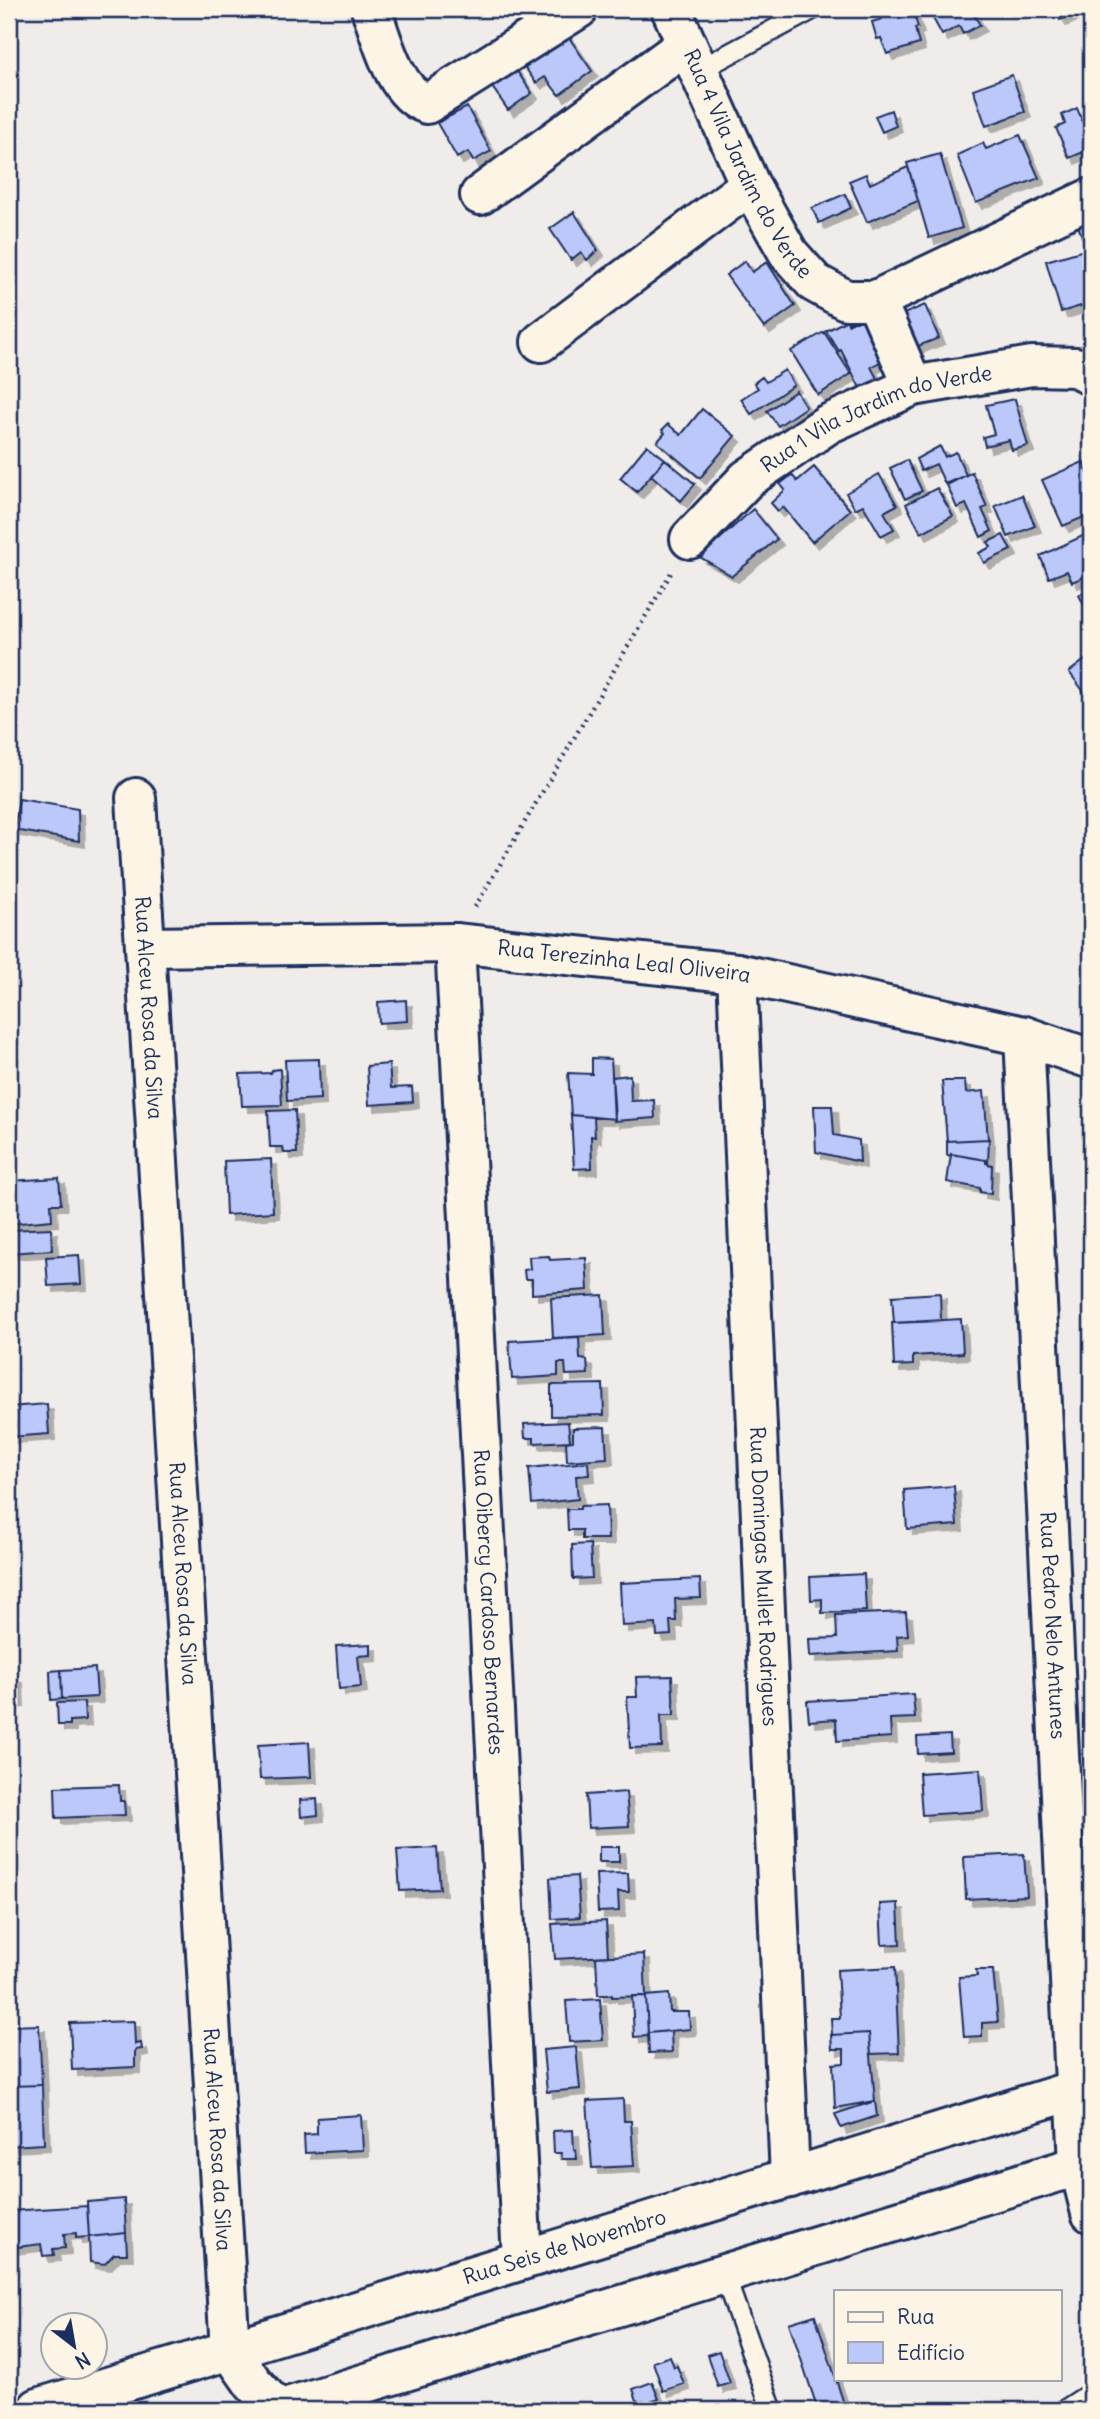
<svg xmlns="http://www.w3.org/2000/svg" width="1100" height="2419" font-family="Delius,sans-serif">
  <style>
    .building { fill: #bcc8f9; stroke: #1b2f5e; stroke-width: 2; filter: url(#shadow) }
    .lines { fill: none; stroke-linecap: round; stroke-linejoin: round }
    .lane-casing { stroke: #1b2f5e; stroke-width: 24 }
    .street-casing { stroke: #1b2f5e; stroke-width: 44 }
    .secondary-casing { stroke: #1b2f5e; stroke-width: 44 }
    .path { stroke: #1b2f5e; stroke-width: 4.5; stroke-dasharray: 2 5; stroke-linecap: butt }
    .lane { stroke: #fcf5e5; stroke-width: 19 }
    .street { stroke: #fcf5e5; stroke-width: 38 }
    .secondary { stroke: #fcf5e5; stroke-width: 38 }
    .labels { text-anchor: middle; stroke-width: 5; stroke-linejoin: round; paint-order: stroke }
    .street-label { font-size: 21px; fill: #1b2f5e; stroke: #fcf5e5 }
  </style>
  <defs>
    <filter id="shadow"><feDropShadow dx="6" dy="6" stdDeviation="0" flood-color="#0004"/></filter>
  </defs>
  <rect width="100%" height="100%" fill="#efece9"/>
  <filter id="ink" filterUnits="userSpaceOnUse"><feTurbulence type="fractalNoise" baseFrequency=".0143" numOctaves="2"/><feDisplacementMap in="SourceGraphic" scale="14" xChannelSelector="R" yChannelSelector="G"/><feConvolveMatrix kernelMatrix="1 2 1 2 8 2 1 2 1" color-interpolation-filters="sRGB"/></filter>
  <g filter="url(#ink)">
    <path class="building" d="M901,9H912L918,27L915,28L919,44L887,54L881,38L877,39L872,22L882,19L881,15Z
      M928,9H971L980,25L963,34L959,26L942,35Z
      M1055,9H1086L1060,20Z
      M563,29L592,71L559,95L545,77L536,83L524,66L533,60L529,53Z
      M512,64L532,93L508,110L488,81Z
      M1012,75L1025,112L986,126L973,89Z
      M467,107L491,151L473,161L468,152L457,158L437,123Z
      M1077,108L1091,143V149L1069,158L1056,128L1065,124L1062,115Z
      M891,110L896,126L882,132L875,116Z
      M1020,135L1039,178L976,203L957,155L983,143L986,149Z
      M940,154L962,228L929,238L907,163Z
      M908,167L918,201L867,222L849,181L866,174L870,184Z
      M845,194L851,208L819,223L812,208Z
      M574,212L598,250L587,260L581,252L571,260L550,229Z
      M1091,221V241L1085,244L1078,226Z
      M1091,248V303L1061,312L1046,261Z
      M745,261L752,272L767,262L795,306L764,328L726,275Z
      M925,305L939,338L908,350L894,318Z
      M864,316L886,359L871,367L880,384L862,392L841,350L839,351L826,331L847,320L848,324Z
      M824,332L851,374L818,395L791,351Z
      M785,370L794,385L751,414L741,399L758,388L754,383L762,377L766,382Z
      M796,391L806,407L778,426L767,411Z
      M1015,399L1028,446L1012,450L1009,440L985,446L983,437L994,434L986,405Z
      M702,409L735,436L700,478L657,442L665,433L662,430L668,424L681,435Z
      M647,445L665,459L637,492L620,478Z
      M940,446L945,457L956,452L966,475L945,484L936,464L921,471L916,459Z
      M665,459L695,484L681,501L651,475Z
      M907,460L922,491L905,499L890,468Z
      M1083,462L1091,480V514L1063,526L1042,480Z
      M814,467L850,510L812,542L783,507L778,511L771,503L785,490L780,484L792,475L797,481Z
      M972,472L987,507L982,509L992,531L981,537L966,504L957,508L947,485Z
      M879,474L897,505L884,512L894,529L881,536L863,505L855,509L846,493Z
      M937,488L953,516L921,533L906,504Z
      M1022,495L1035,526L1008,537L995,506Z
      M753,509L777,539L732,576L700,557Z
      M1091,532V574L1072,582L1067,571L1049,578L1040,556Z
      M1003,535L1011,550L984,563L979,553L991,547L988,542Z
      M1091,589V602L1084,605L1079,595Z
      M1085,660L1091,669V701L1069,672Z
      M19,799L78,809L79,841L14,830Z
      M406,1000L407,1021L379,1023L378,1002Z
      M592,1058L611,1059L615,1119L571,1115L568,1073L592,1074Z
      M319,1059L320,1099L287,1101L285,1060Z
      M389,1064L391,1088L412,1087L413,1102L369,1105L367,1066Z
      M280,1069L282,1105L242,1106L240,1074L271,1073L272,1070Z
      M630,1075L631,1101L654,1100L655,1118L614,1121L612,1077Z
      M942,1081H965L966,1093L984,1091L988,1139L947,1141Z
      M814,1106H832L834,1135L859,1140L860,1162L816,1152Z
      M295,1110L297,1153H284L283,1147H270L268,1111Z
      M571,1115L594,1117L595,1137L591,1136L592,1168L574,1169Z
      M989,1139L988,1164L986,1163V1160L951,1154V1156L947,1155V1141Z
      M951,1154L986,1160V1163L992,1165L991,1194L980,1192V1188L947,1182Z
      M271,1159L273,1212L226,1215L224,1161Z
      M59,1178L61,1204H51L52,1220L9,1224V1181Z
      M51,1228L52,1250L9,1253V1230Z
      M79,1255L81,1284L48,1286L46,1257Z
      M549,1256L550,1260L586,1258L588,1290L532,1294V1279H525L524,1270L530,1269L529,1257Z
      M940,1293L941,1321L894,1323L892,1296Z
      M603,1295L605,1335L553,1338L551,1298Z
      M961,1319L963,1353L913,1356V1365L894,1366L892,1323Z
      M579,1337L580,1359L587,1360L588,1374L566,1375L565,1363H558V1376L512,1379L509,1341Z
      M603,1384L604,1415L551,1416V1385Z
      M47,1404L49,1434L9,1437V1407Z
      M568,1422L570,1441L534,1443V1438H525L524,1424Z
      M605,1427L607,1458L567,1461L566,1442L573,1441V1428Z
      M588,1462L589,1475L576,1476L578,1499L532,1504L529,1468Z
      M954,1486L957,1525L907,1529L904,1490Z
      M607,1505L608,1539H582V1530H568L567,1509H580V1506Z
      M590,1544L592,1578L573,1579L572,1545Z
      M864,1574L866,1611L822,1613V1599L811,1600L810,1577Z
      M700,1579L701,1598L675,1599L676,1621H670L671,1635L657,1636L656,1624L622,1626L620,1583Z
      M906,1612L908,1635L897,1636L898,1651L810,1656L809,1639L837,1638L836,1615Z
      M371,1644V1655L358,1656L361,1687L339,1689L336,1646Z
      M95,1668L97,1697L62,1699L61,1670Z
      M61,1670L62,1699L51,1700L50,1671Z
      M672,1676L674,1715H661L662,1747L630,1748L627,1697H637L636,1677Z
      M9,1677H17L18,1701L9,1702Z
      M913,1694L915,1718L890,1719L891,1737L837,1741L836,1719L809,1721L807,1701Z
      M84,1702L85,1720L70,1721V1725H58L57,1703Z
      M950,1735L951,1752L918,1754L917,1737Z
      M309,1742L311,1777L260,1779L258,1745Z
      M980,1769L983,1811L922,1815L919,1773Z
      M119,1785L120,1801H124L125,1815L56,1818L55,1787Z
      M626,1792L629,1826L588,1828L586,1795Z
      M317,1799L318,1815L301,1817L300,1800Z
      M599,1847H619V1862H599Z
      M437,1848L440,1889L400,1891L397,1850Z
      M1024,1854L1027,1896L966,1899L964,1857Z
      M628,1873L629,1892H618L619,1911L598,1912L596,1874Z
      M577,1876L580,1917L552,1919L550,1878Z
      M898,1903L900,1944L882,1945L880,1904Z
      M606,1921L608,1956L555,1959L552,1924Z
      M644,1954L646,1996L612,1997V1995H598L596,1957Z
      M895,1967L899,2053L871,2054L869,2033L832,2035L831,2018H840L837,1970Z
      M976,1970H993L998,2022L982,2023V2036L964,2037L959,1977L977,1976Z
      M669,1994L670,2012H689L690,2029L648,2033L646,1996Z
      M632,1996H646L648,2036L634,2037Z
      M600,1999L603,2040L569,2042L566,2001Z
      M134,2021L135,2044L141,2043L142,2049L135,2050V2067L72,2070L70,2023Z
      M39,2025L42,2085L9,2086V2026Z
      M671,2031L672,2052L649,2053L648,2033Z
      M869,2033L875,2101L835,2108L833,2064L844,2063V2049H832L831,2035Z
      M576,2047L580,2089L547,2092L543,2050Z
      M42,2085L44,2144L9,2146V2086Z
      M623,2099L624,2121H631L634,2166L592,2168L587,2101Z
      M875,2101L877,2116L841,2128L835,2114Z
      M361,2115L363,2150L305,2153L304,2135L317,2134V2118Z
      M573,2130L574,2150H576L577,2159H562L561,2153H554L553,2131Z
      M124,2199L126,2233L89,2237L87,2202Z
      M87,2206L89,2237L76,2238V2233L64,2234L65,2248L53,2249L54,2255L43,2256L41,2244L9,2248V2211Z
      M126,2233L127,2254H114L105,2264L90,2262L89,2237Z
      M815,2315L846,2410H818L789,2323Z
      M719,2351L730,2383L718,2387L707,2355Z
      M670,2356L674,2367L677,2366L684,2384L663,2391L653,2362Z
      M652,2382L659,2399L639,2406L633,2389Z"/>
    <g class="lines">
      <defs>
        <path id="lane" d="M699,70L813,9
          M724,2274L772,2410
          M1065,2410L1091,2393"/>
        <g id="street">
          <path d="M371,9C382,39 394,93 427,104L578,9"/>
          <path id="s1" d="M671,9L750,185L789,254L815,283L846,300H876L1091,198"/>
          <path d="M480,195L687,44"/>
          <path d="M876,300L913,386"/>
          <path d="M541,342L750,185"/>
          <path id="s2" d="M690,539L747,479L828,424L913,386L1032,366L1076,367L1091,376"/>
          <path id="s3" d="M136,798L230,2350"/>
          <path id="s4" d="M455,943L522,2260"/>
          <path id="s5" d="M145,947L455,943L737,973L1024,1036L1091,1059"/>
          <path id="s6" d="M737,973L790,2178"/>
          <path id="s7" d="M1024,1036L1079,2165L1091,2213"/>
          <path d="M230,2350L253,2383L278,2410"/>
          <path d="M38,2408L230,2350"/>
        </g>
        <g id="secondary">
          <path id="s8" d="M230,2350L1091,2085"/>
          <path d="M278,2410L1091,2162"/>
        </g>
      </defs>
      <use href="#lane" class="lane-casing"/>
      <use href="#street" class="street-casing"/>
      <use href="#secondary" class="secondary-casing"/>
      <path class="path" d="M475,907L671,573"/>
      <use href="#lane" class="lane"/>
      <use href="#street" class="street"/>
      <use href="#secondary" class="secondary"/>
    </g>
  </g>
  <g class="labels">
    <g class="street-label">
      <text dy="7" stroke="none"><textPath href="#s1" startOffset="173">Rua 4 Vila Jardim do Verde</textPath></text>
      <text dy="7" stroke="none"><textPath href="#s2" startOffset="228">Rua 1 Vila Jardim do Verde</textPath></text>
      <text dy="7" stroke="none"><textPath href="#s5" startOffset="480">Rua Terezinha Leal Oliveira</textPath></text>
      <text dy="7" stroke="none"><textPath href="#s3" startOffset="210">Rua Alceu Rosa da Silva</textPath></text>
      <text dy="7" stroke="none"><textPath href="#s3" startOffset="777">Rua Alceu Rosa da Silva</textPath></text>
      <text dy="7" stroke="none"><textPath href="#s6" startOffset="604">Rua Domingas Mullet Rodrigues</textPath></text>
      <text dy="7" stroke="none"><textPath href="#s4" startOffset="660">Rua Oibercy Cardoso Bernardes</textPath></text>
      <text dy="7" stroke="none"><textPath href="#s7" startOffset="590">Rua Pedro Nelo Antunes</textPath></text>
      <text dy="7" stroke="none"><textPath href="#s3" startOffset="1344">Rua Alceu Rosa da Silva</textPath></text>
      <text dy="7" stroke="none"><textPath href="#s8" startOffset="350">Rua Seis de Novembro</textPath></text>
    </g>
  </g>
  <rect width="1100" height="2419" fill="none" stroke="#fcf5e5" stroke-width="35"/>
  <rect x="18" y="18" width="1065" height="2384" fill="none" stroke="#1b2f5e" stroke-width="2.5" filter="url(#ink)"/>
  <rect x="834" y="2290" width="228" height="91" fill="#fcf5e5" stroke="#a2a6af" stroke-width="2"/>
  <rect x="848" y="2312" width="35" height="10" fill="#fcf5e5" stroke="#a2a6af" stroke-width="2"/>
  <text x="897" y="2324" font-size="21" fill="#1b2f5e">Rua</text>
  <rect x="848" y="2342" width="35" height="21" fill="#bcc8f9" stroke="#a2a6af" stroke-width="2"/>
  <text x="897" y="2360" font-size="21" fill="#1b2f5e">Edifício</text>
  <g transform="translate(74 2346) rotate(149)"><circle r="33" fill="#fcf5e5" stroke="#a2a6af" stroke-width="2"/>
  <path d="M0-5L12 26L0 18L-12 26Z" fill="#1b2f5e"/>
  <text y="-10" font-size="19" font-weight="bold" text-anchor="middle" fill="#1b2f5e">N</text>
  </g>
</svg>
